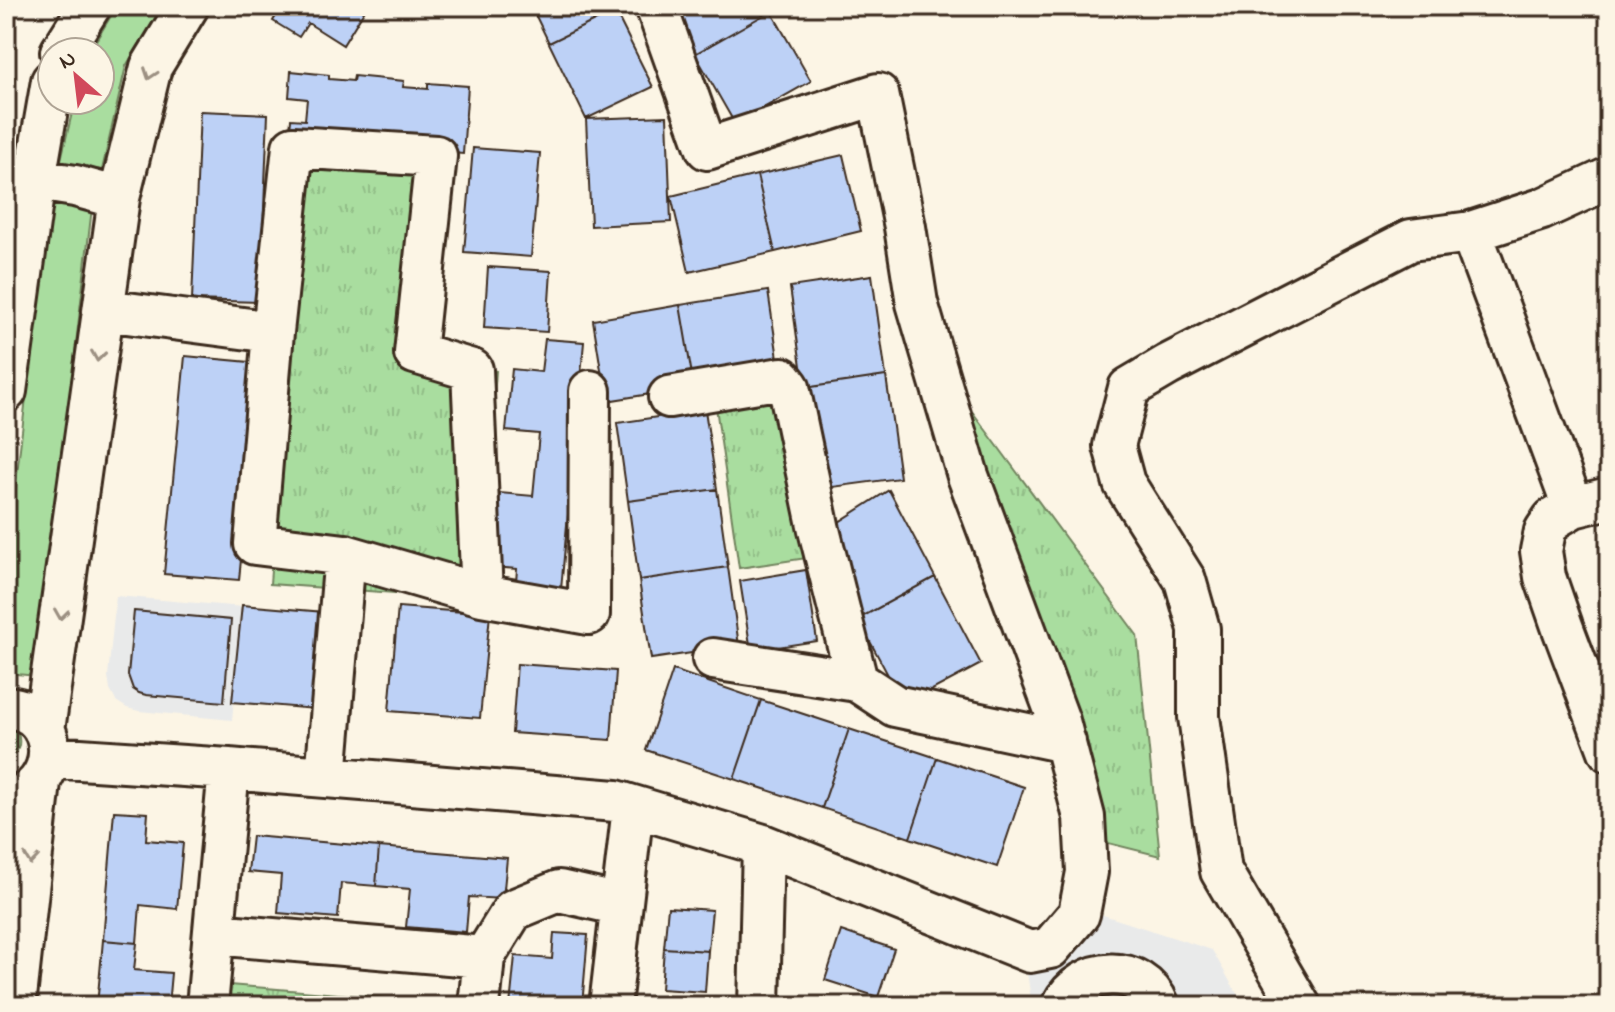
<svg xmlns="http://www.w3.org/2000/svg" width="1615" height="1012" font-family="'Indie Flower',sans-serif">
  <style>
    .built { fill: #e9eaea }
    .grass { fill: #a9dd9f; stroke: #72845e; stroke-width: 2 }
    .park { fill: url(#park-tufts); stroke: #72845e; stroke-width: 2 }
    .water { fill: url(#water-ripples); stroke: #5f8889; stroke-width: 2 }
    .building { fill: #bdd1f6; stroke: #3b2a1e; stroke-width: 2 }
    .lines { fill: none; stroke-linecap: round; stroke-linejoin: round }
    .minor-casing { stroke: #3b2a1e; stroke-width: 46 }
    .minor { stroke: #fcf5e5; stroke-width: 40 }
    .oneway { stroke: #9c9082 }
  </style>
  <defs>
    <pattern id="park-tufts" width="24" height="20" patternUnits="userSpaceOnUse" patternTransform="scale(2)"><rect width="24" height="20" fill="#a9dd9f"/><path d="M3 7l-1-3M5 7V3M7 7l1-3M15 17l-1-3M17 17v-4M19 17l1-3" fill="none" stroke="#92be88"/></pattern>
    <pattern id="water-ripples" width="26" height="14" patternUnits="userSpaceOnUse" patternTransform="scale(2)"><rect width="26" height="14" fill="#77c7d1"/><path d="M2 4q2-2 4 0t4 0M15 11q2-2 4 0t4 0" fill="none" stroke="#63a2a9"/></pattern>
  </defs>
  <rect width="100%" height="100%" fill="#fcf5e5"/>
  <filter id="ink" filterUnits="userSpaceOnUse"><feTurbulence type="fractalNoise" baseFrequency=".0125" numOctaves="2"/><feDisplacementMap in="SourceGraphic" scale="16" xChannelSelector="R" yChannelSelector="G"/><feConvolveMatrix kernelMatrix="1 2 1 2 8 2 1 2 1" color-interpolation-filters="sRGB"/></filter>
  <g filter="url(#ink)">
    <path class="built" d="M116,596L243,607L232,720L139,711L127,708L116,701L110,690L108,676Z
      M1097,913L1212,950L1244,1006H1032L1027,972L1067,951Z"/>
    <path class="grass" d="M117,6H163L126,66L102,170L60,164L75,100H100V52H89Z
      M50,194L93,199L37,676L6,673V567Z
      M6,723L17,730C22,743 19,755 6,759Z
      M6,803L20,804L6,938Z"/>
    <path class="park" d="M301,160L442,170L428,366L496,371L479,599L270,584Z
      M784,396L807,558L739,568L716,407Z
      M974,414L1137,635L1160,856L1096,840L978,472Z
      M229,985L445,1003V1006H228Z"/>
    <path class="water" d="M387,998L445,1003V1006H385Z"/>
    <path class="building" d="M282,6H367L343,45L308,23L299,37L273,21Z
      M531,6H613L615,11L549,43Z
      M667,6H768L771,11L695,54Z
      M615,11L653,87L586,119L549,43Z
      M771,11L811,81L735,124L695,54Z
      M291,71L329,75V79L353,81L354,76L404,81L403,87L428,89V83L468,86L463,154L289,139L291,119L305,120L307,99L289,97Z
      M200,111L268,114L260,302L192,300Z
      M667,116L671,222L591,226L586,119Z
      M473,148L540,153L531,257L464,252Z
      M843,155L861,231L775,252L757,175Z
      M757,175L775,252L689,272L671,196Z
      M488,267L551,271L547,332L484,328Z
      M872,275L886,376L804,388L790,287Z
      M768,291L780,372L694,387L680,305Z
      M680,305L694,387L606,401L593,320Z
      M545,339L584,342L560,600L515,596L517,569L493,567L500,493L533,496L539,434L506,431L512,369L541,372Z
      M185,356L260,363L239,580L164,574Z
      M886,376L900,478L818,489L804,388Z
      M705,410L717,489L628,501L617,423Z
      M717,489L728,567L639,580L628,501Z
      M889,490L935,577L858,619L825,531Z
      M728,567L739,646L651,659L639,580Z
      M806,570L817,641L751,651L740,581Z
      M935,577L981,664L904,705L858,619Z
      M242,605L336,613L327,710L232,702Z
      M398,607L490,614L480,718L389,711Z
      M134,611L231,620L224,702L146,695L139,693L133,689L128,675Z
      M517,664L616,671L611,740L512,733Z
      M673,670L761,700L734,779L646,750Z
      M761,700L849,729L822,808L734,779Z
      M849,729L937,758L910,838L822,808Z
      M937,758L1024,787L997,867L910,838Z
      M114,811L148,813L146,840L183,843L177,909L140,905L137,943L103,940Z
      M252,836L379,847L376,886L341,883L338,918L278,913L281,875L248,872Z
      M379,847L507,858L503,899L469,897L466,932L406,927L410,889L376,886Z
      M668,907L712,910L708,951L664,948Z
      M841,931L894,949L878,997L825,980Z
      M554,933L588,935L582,1006H510L515,956L552,959Z
      M103,940L137,943L134,970L171,973L168,1006H97Z
      M664,948L708,951L705,992L661,989Z"/>
    <g class="lines">
      <defs>
        <path id="minor" d="M61,52L90,6
          M6,175L75,186L119,198
          M1471,232L1573,507
          M104,310L273,332L255,544L345,555L482,595L472,370L415,353L436,156L293,147L273,332
          M6,391L35,179L52,81
          M669,397L782,378L789,387L819,530L857,681L895,706L1065,742
          M1609,498L1573,507L1553,519L1545,531L1541,551L1545,577L1562,626L1609,751
          M482,595L589,614L590,391
          M713,659L857,681
          M6,707C64,710 63,791 6,800
          M44,730L119,198L151,67L188,6
          M50,757L229,769L616,801L763,845L1030,952L1050,948L1079,914L1087,872L1084,817L1059,721L968,476L917,303L905,227L878,94L707,149L656,6
          M326,777L345,555
          M214,934L484,957L479,1006
          M484,957L513,910L559,891L621,905
          M15,1006L40,782
          M207,1006L229,769
          M610,1006L633,807
          M759,1006L763,845
          M1062,1006C1082,966 1141,962 1159,1006
          M1300,1006L1221,871L1199,717V629L1185,580L1124,483L1114,446L1129,388L1168,365L1411,240L1471,232L1542,209L1609,178"/>
      </defs>
      <use href="#minor" class="minor-casing"/>
      <use href="#minor" class="minor"/>
    </g>
    <defs><path id="oneway-chevron" d="M-2-3.5L2.5 0L-2 3.5" fill="none" stroke-width="1.6" stroke-linecap="round" stroke-linejoin="round" transform="scale(2)"/></defs>
    <g class="oneway">
      <use href="#oneway-chevron" transform="translate(150 74) rotate(109)"/>
      <use href="#oneway-chevron" transform="translate(98 356) rotate(98)"/>
      <use href="#oneway-chevron" transform="translate(61 614) rotate(98)"/>
      <use href="#oneway-chevron" transform="translate(31 859) rotate(96)"/>
    </g>
  </g>
  <rect width="1615" height="1012" fill="none" stroke="#fcf5e5" stroke-width="32"/>
  <rect x="16" y="16" width="1583" height="980" fill="none" stroke="#3b2a1e" stroke-width="3" filter="url(#ink)"/>
  <g transform="translate(76 76) rotate(332)"><circle r="38" fill="#fcf5e5" stroke="#afa495" stroke-width="2"/>
  <path d="M0-6L14 30L0 20L-14 30Z" fill="#d1495b"/>
  <text y="-12" font-size="22" font-weight="bold" text-anchor="middle" fill="#3b2a1e">N</text>
  </g>
</svg>
